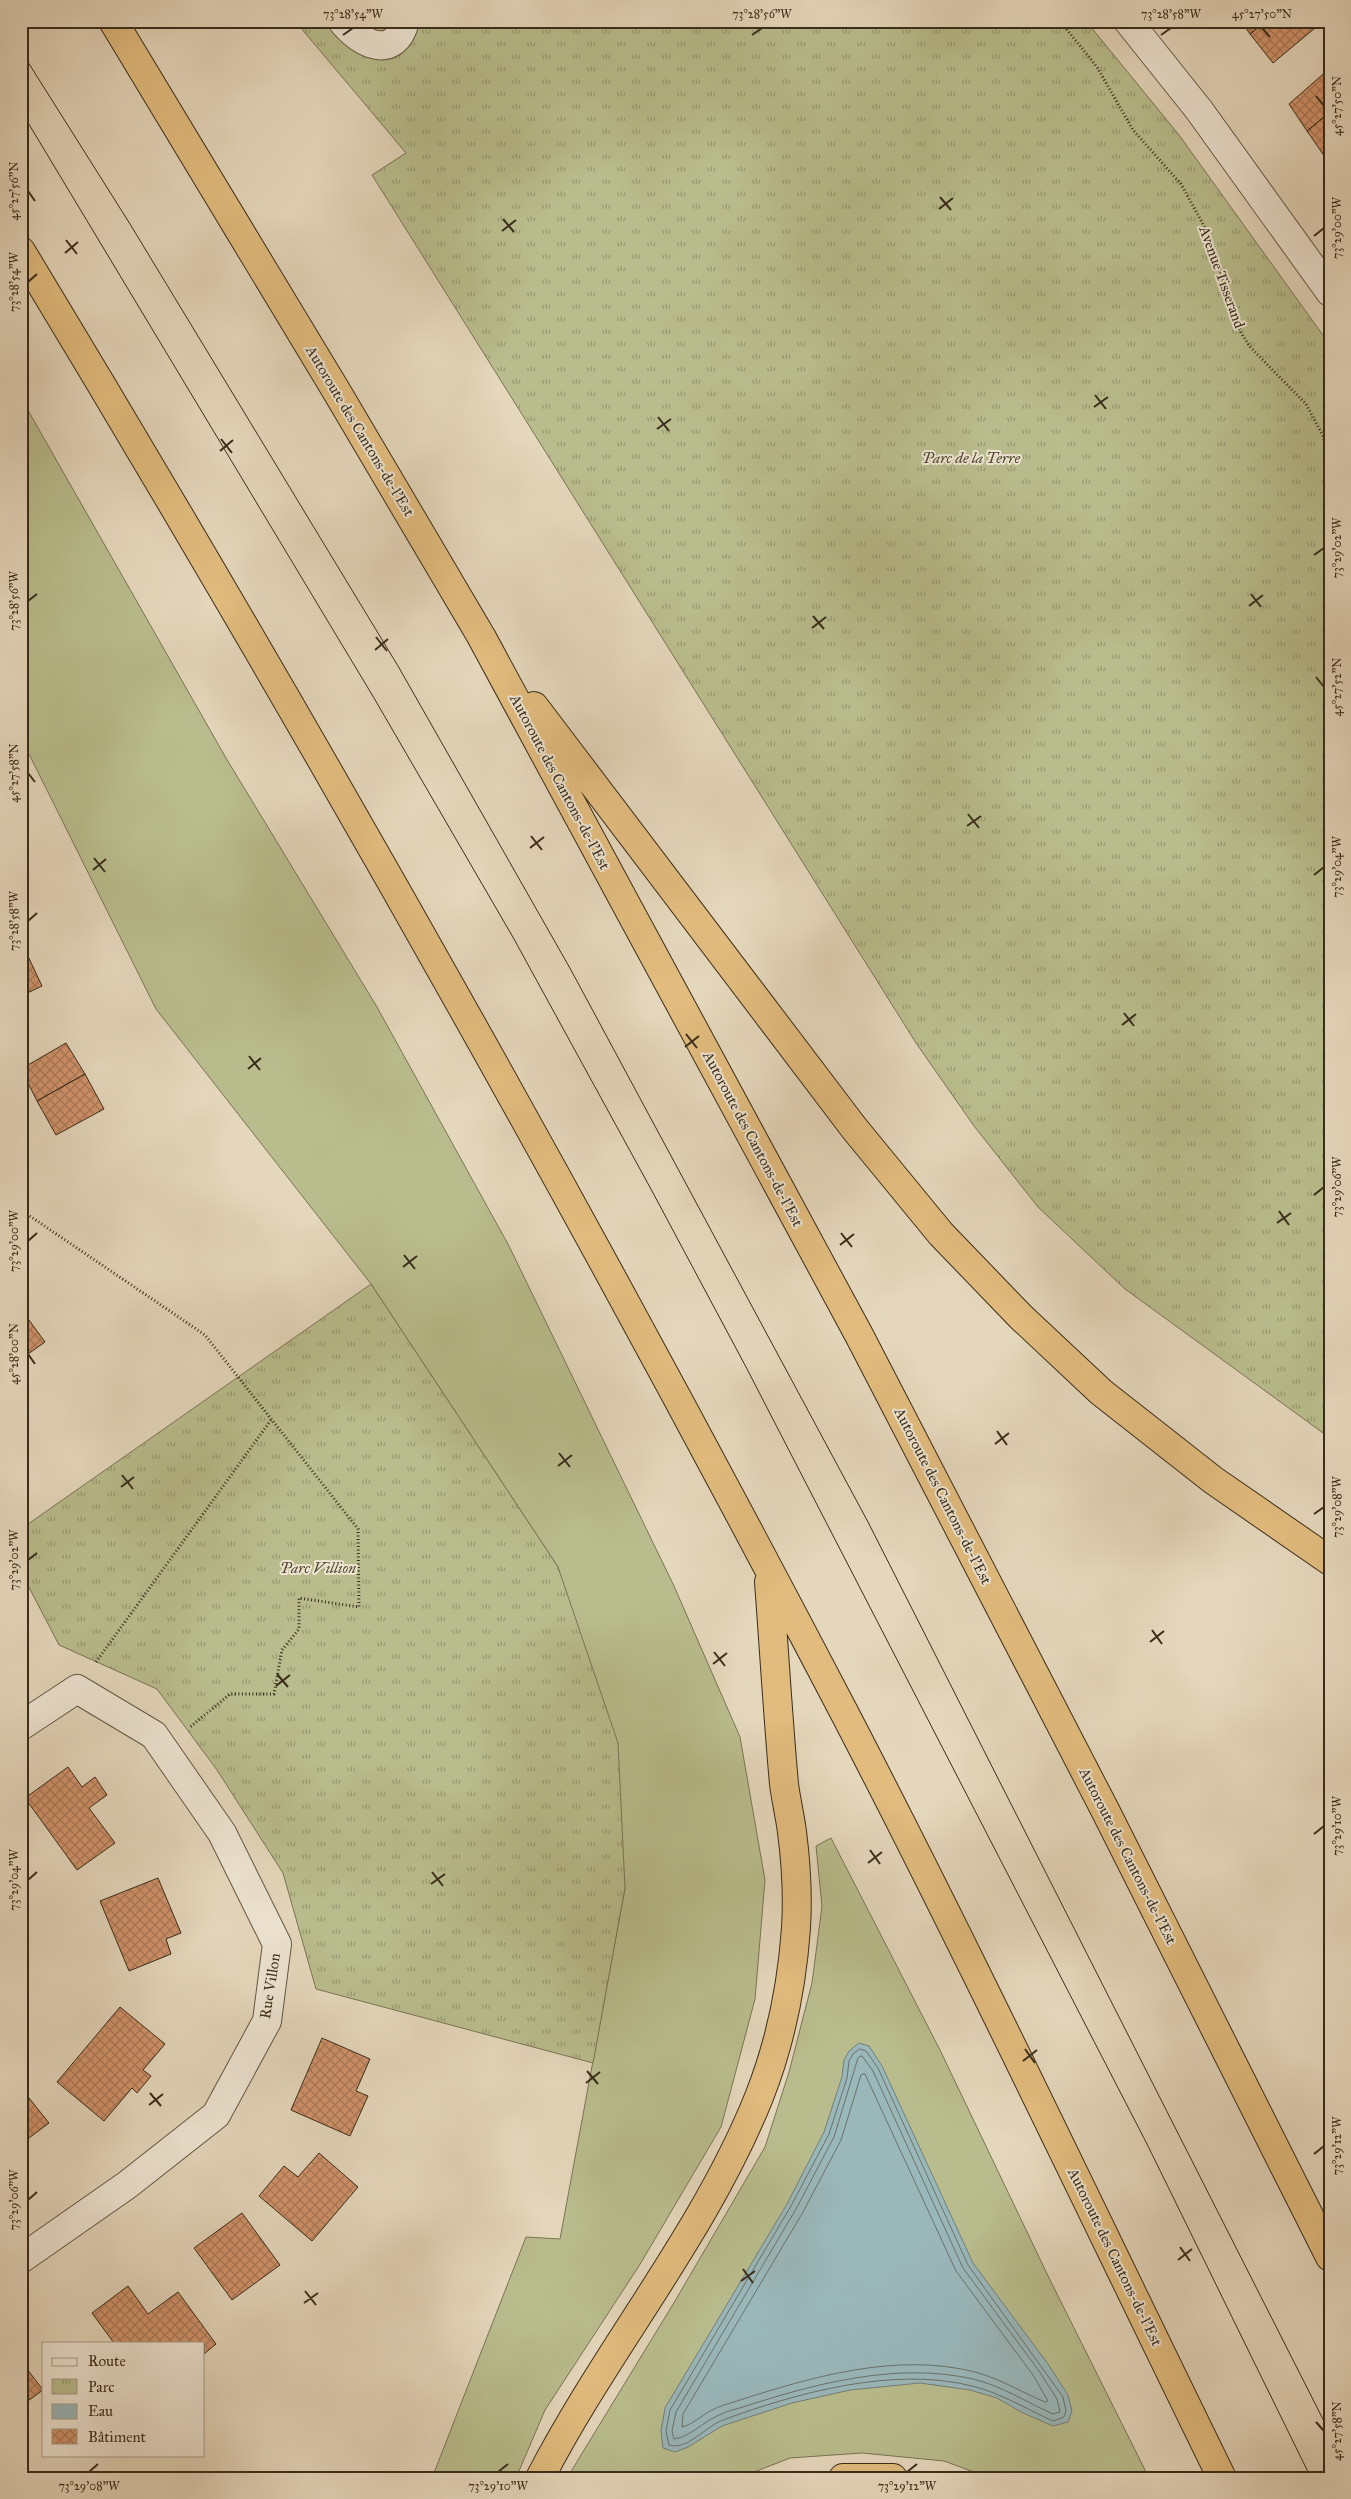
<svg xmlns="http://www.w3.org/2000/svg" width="1351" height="2499" font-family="'IM FELL Great Primer',serif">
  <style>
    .grass { fill: #b9bd8d; stroke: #797454 }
    .park { fill: url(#park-tufts); stroke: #797454 }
    .water { fill: #9ab7ba; stroke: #737f7a }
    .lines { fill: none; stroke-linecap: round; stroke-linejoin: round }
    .shore { stroke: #6a726a; stroke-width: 1 }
    .building { fill: url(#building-cross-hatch); stroke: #392c1a }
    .minor-casing { stroke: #645742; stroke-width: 30 }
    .highway-casing { stroke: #392c1a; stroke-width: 30 }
    .path { stroke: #392c1a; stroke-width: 3; stroke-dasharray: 1 2.5; stroke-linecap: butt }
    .minor { stroke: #eee5d3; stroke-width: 28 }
    .highway { stroke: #e2bc7e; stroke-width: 28 }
    .tram { stroke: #392c1a; stroke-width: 1 }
    .ticks { fill: none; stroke: #392c1a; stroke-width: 2 }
    .labels { text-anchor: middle; stroke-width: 4; stroke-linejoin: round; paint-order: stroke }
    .street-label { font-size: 15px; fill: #392c1a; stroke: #eee5d3 }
    .park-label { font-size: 15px; font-style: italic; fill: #534931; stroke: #eee5d3 }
    .neatline { fill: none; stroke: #392c1a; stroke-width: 2 }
    .ticks-label { font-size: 12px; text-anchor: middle; fill: #392c1a }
  </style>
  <defs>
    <pattern id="park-tufts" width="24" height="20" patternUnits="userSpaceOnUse" patternTransform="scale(1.25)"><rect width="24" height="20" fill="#b9bd8d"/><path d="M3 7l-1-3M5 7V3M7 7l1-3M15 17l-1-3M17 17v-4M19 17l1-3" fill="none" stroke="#979a72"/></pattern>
    <pattern id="building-cross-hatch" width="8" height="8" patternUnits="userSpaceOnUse" patternTransform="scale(1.25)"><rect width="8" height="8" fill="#d1936b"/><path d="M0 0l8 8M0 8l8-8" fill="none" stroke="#ab7857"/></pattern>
  </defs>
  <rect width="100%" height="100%" fill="#e5d7bc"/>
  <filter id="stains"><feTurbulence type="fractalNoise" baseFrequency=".004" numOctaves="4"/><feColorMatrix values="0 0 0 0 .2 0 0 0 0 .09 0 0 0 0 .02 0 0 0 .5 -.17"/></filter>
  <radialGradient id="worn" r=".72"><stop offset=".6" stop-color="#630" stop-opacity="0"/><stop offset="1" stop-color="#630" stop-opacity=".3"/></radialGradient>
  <path class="grass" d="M21,398L226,758L377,1007L509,1246L674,1586L740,1737L765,1880L755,1999L721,2127L639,2266L545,2410L516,2478H432L526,2237L560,2239L625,1888L558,1567L371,1284L156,1009L21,738Z
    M831,1838L940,2050L1050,2280L1149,2478H990L944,2461L862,2453L790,2458L739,2478H567L675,2301L765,2147L789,2072L812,1983L822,1906L816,1846Z"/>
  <path class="park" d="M295,21H1086L1179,135L1330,345V1438L1125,1289L1038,1207L974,1126L916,1043L372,175L406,153Z
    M371,1284L558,1567L618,1743L625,1888L593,2063L316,1989L283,1873L217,1770L157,1689L59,1645L21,1572V1529Z"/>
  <path class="water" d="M859,2043L869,2046L882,2066L973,2263L1048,2364L1068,2395L1072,2411L1068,2422L1053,2426L1021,2412L997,2398L970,2390L920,2383L850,2390L792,2403L722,2426L688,2447L675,2452L663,2448L661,2431L665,2408L787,2204L824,2132L842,2077L844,2060L849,2051Z"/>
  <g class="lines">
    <path class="shore" d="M860,2049L866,2051L878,2068L968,2265L1063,2397L1066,2411L1064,2417L1053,2421C1026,2409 1001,2393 972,2386C894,2366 796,2393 723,2420C706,2426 687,2451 669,2445L666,2431L670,2410L791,2206L829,2134L847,2078L849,2061L853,2054Z
      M862,2056L873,2071L963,2268L1039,2371L1057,2399L1060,2412L1053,2414C1026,2402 1002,2386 973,2379C898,2362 817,2383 746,2406C737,2409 726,2411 717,2416C703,2422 690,2437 674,2439L672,2431L676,2412L796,2209L834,2137L858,2058Z
      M865,2074L956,2271L1033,2375L1048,2401L1045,2402C1021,2392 1001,2379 975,2372C897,2352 811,2377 737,2401C728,2404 719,2406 712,2410C702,2415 692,2425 682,2427L683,2414L803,2212L841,2140L861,2075Z"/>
  </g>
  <path class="building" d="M1241,21H1266L1250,34Z
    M1266,21H1320L1321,23L1273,63L1250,34Z
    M1330,68V112L1307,131L1289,104Z
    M1330,112V157L1327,160L1307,131Z
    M26,952L42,986L21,996V955Z
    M66,1043L85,1074L37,1101L21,1069Z
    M85,1074L104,1109L56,1135L37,1101Z
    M21,1309L45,1342L21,1359Z
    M21,1609L29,1620L21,1626Z
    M68,1767L82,1787L95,1777L107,1795L89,1808L115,1843L77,1870L25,1798Z
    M158,1878L181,1933L166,1939L171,1954L129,1971L100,1901Z
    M120,2007L165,2044L143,2070L151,2076L137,2093L132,2088L104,2121L57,2082Z
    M322,2038L370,2059L356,2091L368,2096L350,2136L291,2110Z
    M21,2088L49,2123L21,2144Z
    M319,2153L358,2187L312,2241L259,2196L284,2166L298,2177Z
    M242,2213L280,2265L232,2300L194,2248Z
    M128,2286L148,2314L178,2292L216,2344L204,2354V2343H114L92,2313Z
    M21,2361L43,2390L21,2406Z"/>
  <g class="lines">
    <defs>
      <path id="minor" d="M342,21C361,45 395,61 405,21
        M1128,21L1199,110L1330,292
        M21,1726L77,1689L154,1735L222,1833L277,1944L267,2021L216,2115L127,2185L21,2259"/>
      <path id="highway" d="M113,21L337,392L481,636L859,1335L1105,1810L1330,2257
        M21,251C311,730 586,1218 845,1714C976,1966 1097,2223 1222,2478
        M534,706L854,1128L941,1234L1021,1317L1101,1392L1213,1480L1330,1561
        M540,2478C607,2348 704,2234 759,2097C780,2044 792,1985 796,1928C798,1896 796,1863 792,1832C790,1816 786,1800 784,1784C778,1717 774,1649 769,1582
        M843,2478H893"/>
    </defs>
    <use href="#minor" class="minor-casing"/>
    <use href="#highway" class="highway-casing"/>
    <path class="path" d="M1060,21L1097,67L1133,130L1181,184L1209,235L1236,321L1243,336L1251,348L1306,404L1323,436L1330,459
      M21,1210L205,1335L358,1529L359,1607L299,1598V1629L282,1650L274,1694H230L189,1728
      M96,1662L271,1420"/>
    <use href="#minor" class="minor"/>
    <use href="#highway" class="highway"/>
    <path class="tram" d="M21,51L130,224L398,666L571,970L868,1522L1330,2433
      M21,111L374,698L514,939L652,1191L746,1367L1147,2144L1311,2478"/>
  </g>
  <path class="ticks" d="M1262,28L1270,37M343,35L353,28M752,35L762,28M1161,35L1171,28M1316,96L1324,106M28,191L35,201M940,197L951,210M939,209L953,198M503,219L514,232M502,231L516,220M1314,236L1324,228M66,240L77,254M65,253L78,242M28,282L37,274M1095,395L1106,409M1094,407L1108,397M658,417L669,431M657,429L671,419M221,439L232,453M220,451L233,440M1314,555L1324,548M1251,594L1261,607M28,601L37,594M1249,606L1263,595M813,616L824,629M812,628L826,617M376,637L387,651M375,650L388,639M1316,677L1324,687M28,773L35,782M968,814L979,828M967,826L981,816M531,836L542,850M530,848L544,837M94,858L105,872M93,870L106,859M1314,875L1324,867M28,921L37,913M1124,1013L1134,1026M1122,1025L1136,1014M686,1034L697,1048M685,1047L699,1036M249,1056L260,1070M248,1069L261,1058M1314,1195L1324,1187M1279,1211L1289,1225M1277,1223L1291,1213M841,1233L852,1247M28,1241L37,1233M840,1245L854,1234M404,1255L415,1269M403,1267L417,1256M28,1354L35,1364M997,1431L1007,1445M995,1444L1009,1433M559,1453L570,1467M558,1466L572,1455M122,1475L133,1489M121,1487L134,1477M1314,1514L1324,1507M28,1560L37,1553M1152,1630L1162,1644M1150,1642L1164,1631M714,1652L725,1666M713,1664L727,1653M277,1674L288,1687M276,1686L290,1675M1314,1834L1324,1826M870,1850L880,1864M868,1863L882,1852M432,1872L443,1886M28,1880L37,1872M431,1884L445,1874M1025,2049L1035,2063M1023,2061L1037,2050M587,2071L598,2084M586,2083L600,2072M150,2093L161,2106M149,2105L163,2094M1314,2154L1324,2146M28,2200L37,2192M1180,2247L1190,2261M1178,2260L1192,2249M743,2269L753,2283M741,2281L755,2271M305,2291L316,2305M304,2303L318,2293M1316,2422L1324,2431M89,2472L98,2464M498,2472L508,2464M907,2472L917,2464"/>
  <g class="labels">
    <g class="street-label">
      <text transform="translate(1222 277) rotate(70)" y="5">Avenue Tisserand</text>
      <text transform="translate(360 431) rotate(59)" y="5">Autoroute des Cantons-de-l'Est</text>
      <text transform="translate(560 782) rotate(62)" y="5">Autoroute des Cantons-de-l'Est</text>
      <text transform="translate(753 1139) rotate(62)" y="5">Autoroute des Cantons-de-l'Est</text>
      <text transform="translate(943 1496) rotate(63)" y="5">Autoroute des Cantons-de-l'Est</text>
      <text transform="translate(1128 1856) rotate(63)" y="5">Autoroute des Cantons-de-l'Est</text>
      <text transform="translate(270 1986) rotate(-81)" y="5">Rue Villon</text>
      <text transform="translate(1115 2257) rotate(64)" y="5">Autoroute des Cantons-de-l'Est</text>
    </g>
    <g class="park-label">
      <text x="971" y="463">Parc de la Terre</text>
      <text x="318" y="1573">Parc Villion</text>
    </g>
  </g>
  <rect width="1351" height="2499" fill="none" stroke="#e5d7bc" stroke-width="55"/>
  <rect x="42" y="2342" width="162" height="115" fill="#eee5d3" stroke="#a69b89"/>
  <rect x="52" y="2358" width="25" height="8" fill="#eee5d3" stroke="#a69b89"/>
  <text x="88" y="2366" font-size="15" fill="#392c1a">Route</text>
  <rect x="52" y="2379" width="25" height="15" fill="url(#park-tufts)" stroke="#a69b89"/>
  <text x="88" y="2392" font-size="15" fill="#392c1a">Parc</text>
  <rect x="52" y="2404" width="25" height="15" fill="#9ab7ba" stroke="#a69b89"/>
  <text x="88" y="2416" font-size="15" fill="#392c1a">Eau</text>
  <rect x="52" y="2429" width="25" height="15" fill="url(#building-cross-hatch)" stroke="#a69b89"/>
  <text x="88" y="2442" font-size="15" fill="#392c1a">Bâtiment</text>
  <rect x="28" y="28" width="1296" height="2444" class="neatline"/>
  <g class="ticks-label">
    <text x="353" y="18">73°28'54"W</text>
    <text x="762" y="18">73°28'56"W</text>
    <text x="1171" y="18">73°28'58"W</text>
    <text x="1262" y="18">45°27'50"N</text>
    <text transform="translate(1337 106) rotate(-90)" y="4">45°27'50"N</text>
    <text transform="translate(14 191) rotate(-90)" y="4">45°27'56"N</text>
    <text transform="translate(1337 228) rotate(-90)" y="4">73°29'00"W</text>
    <text transform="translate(14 282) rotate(-90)" y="4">73°28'54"W</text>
    <text transform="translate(1337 548) rotate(-90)" y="4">73°29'02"W</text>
    <text transform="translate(14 601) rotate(-90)" y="4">73°28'56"W</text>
    <text transform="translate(1337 687) rotate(-90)" y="4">45°27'52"N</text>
    <text transform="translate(14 773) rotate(-90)" y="4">45°27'58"N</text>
    <text transform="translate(1337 867) rotate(-90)" y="4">73°29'04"W</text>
    <text transform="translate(14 921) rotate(-90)" y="4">73°28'58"W</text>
    <text transform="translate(1337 1187) rotate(-90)" y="4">73°29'06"W</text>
    <text transform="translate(14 1241) rotate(-90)" y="4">73°29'00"W</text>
    <text transform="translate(14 1354) rotate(-90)" y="4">45°28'00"N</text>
    <text transform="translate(1337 1507) rotate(-90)" y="4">73°29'08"W</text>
    <text transform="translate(14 1560) rotate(-90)" y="4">73°29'02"W</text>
    <text transform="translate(1337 1826) rotate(-90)" y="4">73°29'10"W</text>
    <text transform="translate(14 1880) rotate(-90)" y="4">73°29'04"W</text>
    <text transform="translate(1337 2146) rotate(-90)" y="4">73°29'12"W</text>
    <text transform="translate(14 2200) rotate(-90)" y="4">73°29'06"W</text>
    <text transform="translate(1337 2431) rotate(-90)" y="4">45°27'58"N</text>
    <text x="89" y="2490">73°29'08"W</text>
    <text x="498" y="2490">73°29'10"W</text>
    <text x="907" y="2490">73°29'12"W</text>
  </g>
  <rect width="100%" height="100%" filter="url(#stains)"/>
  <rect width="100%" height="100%" fill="url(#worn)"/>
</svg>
